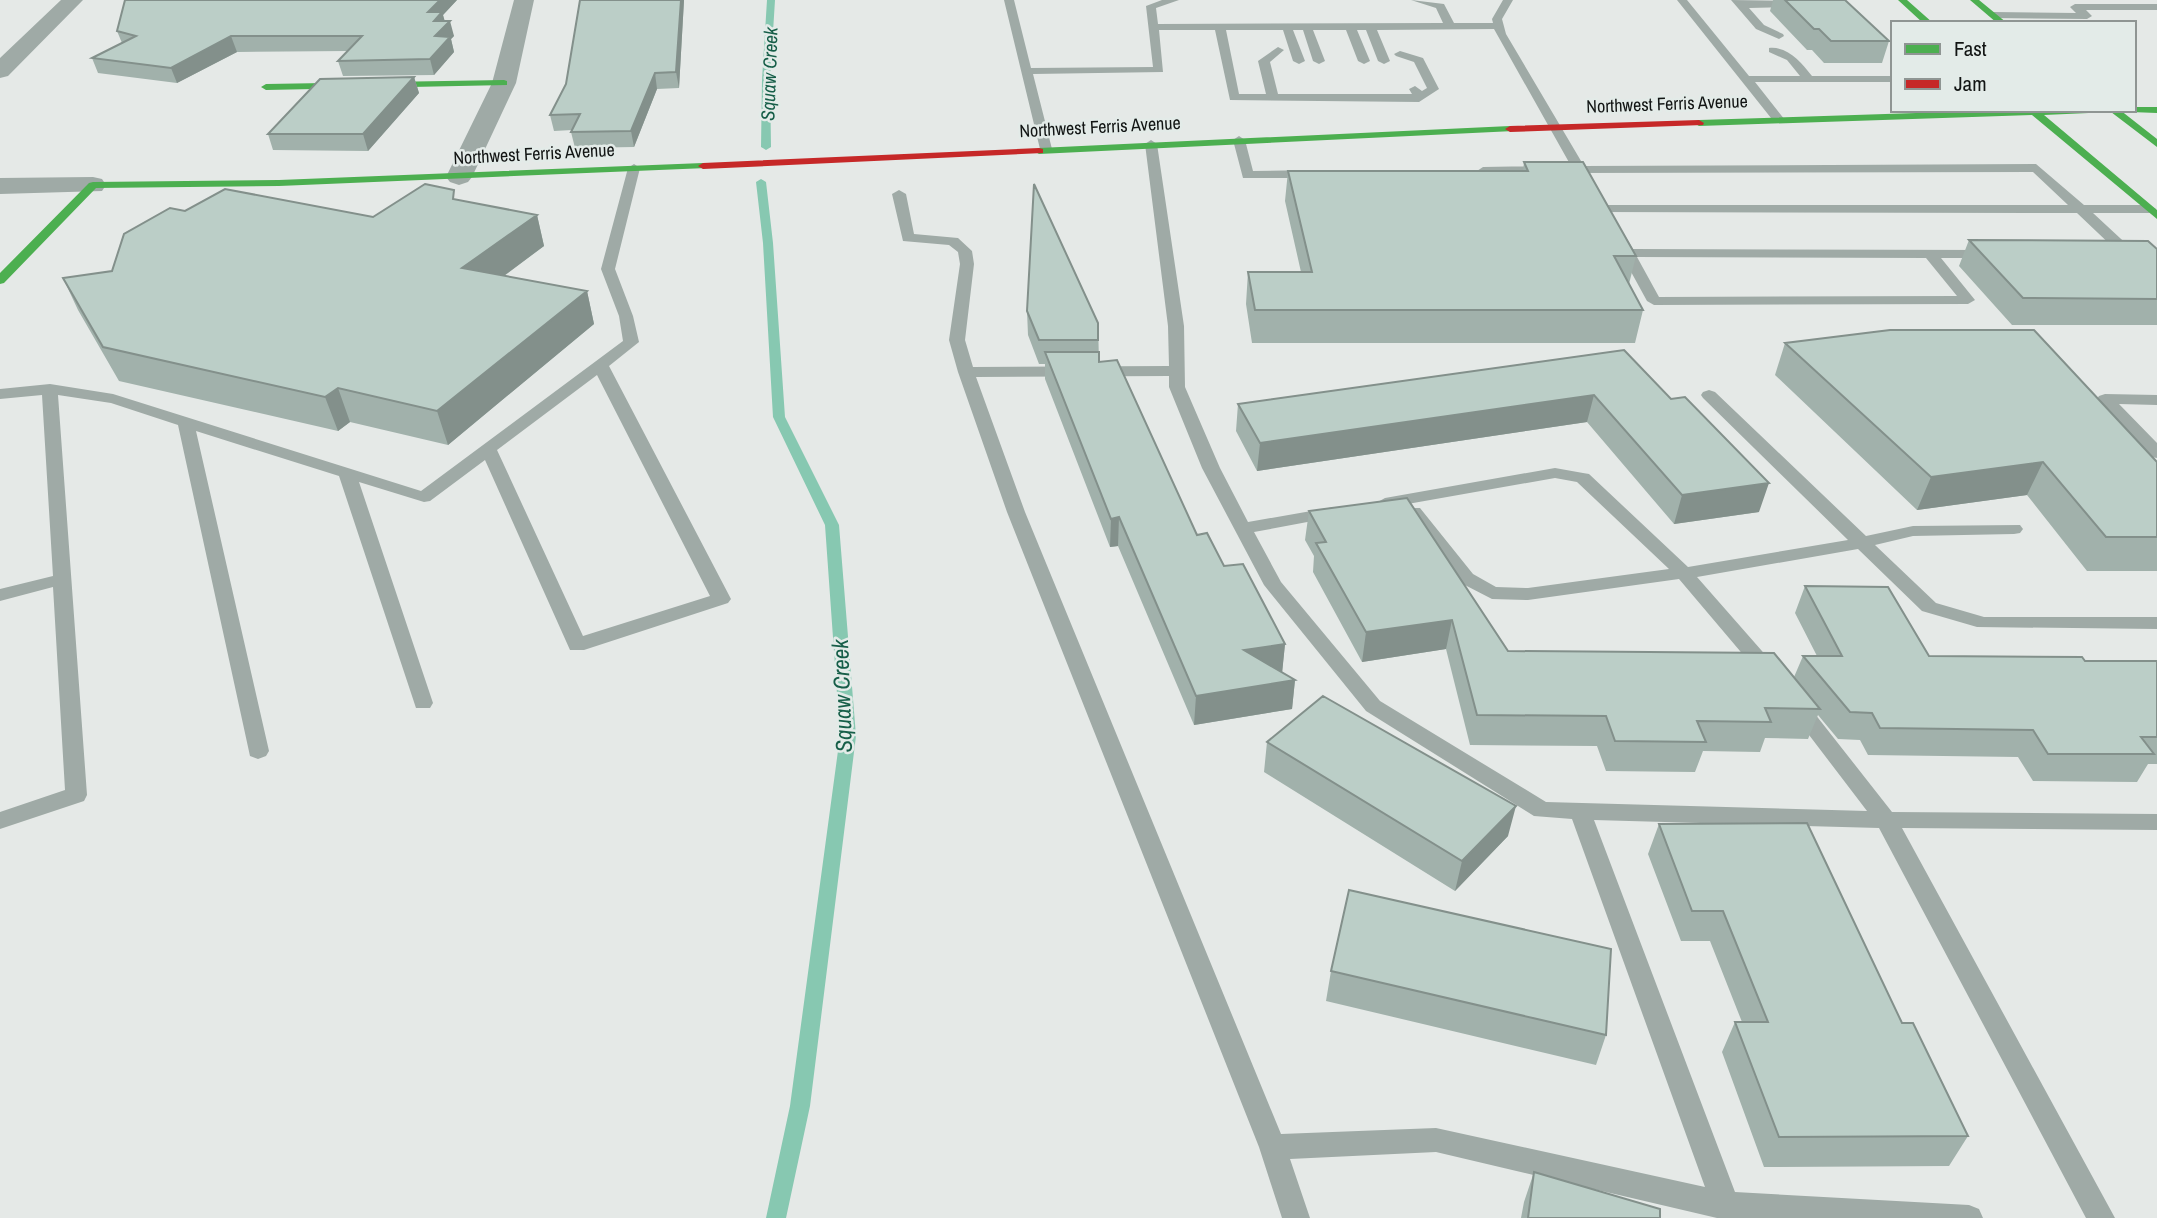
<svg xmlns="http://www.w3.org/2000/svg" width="2157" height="1218" font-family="'Archivo Narrow',sans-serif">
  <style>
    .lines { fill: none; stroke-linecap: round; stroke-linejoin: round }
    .stream { fill: #87c8b1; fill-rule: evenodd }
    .lane { fill: #9faaa6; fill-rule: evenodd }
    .street { fill: #9faaa6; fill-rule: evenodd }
    .fast { fill: #4caf50; fill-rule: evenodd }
    .jam { fill: #c62828; fill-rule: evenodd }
    .wall { fill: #a1b1ab }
    .shaded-wall { fill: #83908b }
    .building { fill: #bbcec7; stroke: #83908b; stroke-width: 2 }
    .labels { text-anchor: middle; stroke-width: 5; stroke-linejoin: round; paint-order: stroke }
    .far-street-label { font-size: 18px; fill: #121514; stroke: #e3ebe8 }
    .far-water-label { font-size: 19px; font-style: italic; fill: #165e48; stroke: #e3ebe8 }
    .water-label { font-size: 23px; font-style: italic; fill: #165e48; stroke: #e3ebe8 }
  </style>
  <rect width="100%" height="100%" fill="#e5e9e7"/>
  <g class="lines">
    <path class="stream" d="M767,0H775L770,80L771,147L766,150L761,147L762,80Z
      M761,179L766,182L773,243L785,417L839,525L856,736L810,1106L786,1218H766L790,1106L840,736L825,525L773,417L763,243L756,182Z"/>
    <path class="lane" d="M1004,0H1014L1031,68L1153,67L1146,6L1162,0H1179L1156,8L1158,24L1443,23L1436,8L1411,0L1444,4L1454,23H1493L1492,19L1503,0H1513L1502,19L1506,34L1584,166L2036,164L2084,205H2149L2156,209L2149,213H2093L2134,251L2136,254L2129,258L2119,257L2118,252L2077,213L1598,212L1596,209L1603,205H2068L2033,172L1575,173L1494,29L1377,30L1390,61L1384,64L1378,61L1366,30H1357L1370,61L1364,64L1358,61L1346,30H1313L1325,61L1319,64L1313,61L1303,30H1293L1305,61L1299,64L1293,61L1283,30H1226L1239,94H1266L1258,61L1278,47L1284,50L1270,62L1278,94H1412L1409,89L1415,86L1422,91L1427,88L1414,62L1396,56L1394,54L1400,51L1423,58L1439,89L1419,102L1230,100L1215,30H1159L1163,72L1033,74L1052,149L1046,153L1040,149Z
      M1677,0H1687L1749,76H1800L1787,60L1769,52V48C1788,46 1801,62 1812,76H1893V82H1755L1785,120L1775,123Z
      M1731,0L1797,1L1802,4L1797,7L1749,8L1764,25L1783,34L1784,36L1779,39L1756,29Z
      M2075,4H2157V10H2086L2092,16L2087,19L1993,18L1988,15L1993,12L2076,13L2070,7Z
      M1239,136L1245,140L1253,171L1313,170L1319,174L1313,178H1243L1233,140Z
      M1151,140L1157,144L1184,326L1185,387L1220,468L1248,522L1334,507L1343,512L1334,517L1254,532L1281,582L1380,701L1546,802L1867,811L1790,710L1787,705L1790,700H1804L1892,812L2157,814V830L1902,828L2115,1218H2086L1879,828L1594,820L1735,1192L1969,1205L1979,1209L1983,1218H1717L1436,1152L1290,1159L1310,1218H1282L1259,1147L1007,512L958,372L949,340L960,264L958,252L949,245L903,241L892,194L899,190L906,194L914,234L958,238L972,251L974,264L965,340L973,367L1169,366L1168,326L1145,144ZM1169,376V387L1202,468L1264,585L1366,711L1534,816L1572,819L1705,1187L1436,1128L1281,1134L1025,512L976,377Z
      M634,164L640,168L615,269L633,316L639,342L609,366L731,599L728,603L584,650H570L485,460L430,501L424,502L359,482L433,703L430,708H416L339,476L196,431L269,751L266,756L258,759L250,756L178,425L111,403L58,395L87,795L84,801L0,829V812L65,790L53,587L0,601V589L53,576L42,395L0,399V389L50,384L113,394L421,491L623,341L619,316L601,269L628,168ZM597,375L710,596L583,636L497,450Z
      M1547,166L1553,170L1552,173L1483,175L1477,171L1483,167Z
      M1619,233L1624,234L1633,249L1989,250L1996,254L1989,258H1941L1975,300L1968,304L1654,305L1647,301L1612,237ZM1637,257L1926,258L1957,296L1659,297Z
      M1709,390L1715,392L1866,536L1913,526L2020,525L2023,529L2020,533L2014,534L1913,536L1875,545L1936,603L1984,617H2157V629L1977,627L1922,611L1858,549L1697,577L1776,667L1779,672L1776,677H1762L1679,579L1528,600L1492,599L1459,582L1405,512L1408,508H1420L1473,574L1496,587L1528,588L1669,569L1577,482L1555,478L1385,508L1376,503L1385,498L1555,468L1583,473L1589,474L1688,567L1848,540L1703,398L1701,395L1703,392Z
      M2105,394L2157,395V405L2119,404L2157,443V458L2151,457L2099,402L2097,399L2099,396Z"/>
    <path class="street" d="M61,0H83L8,76L0,78V58Z
      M514,0H534L516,83L472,177L468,182L459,185L450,182L446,177L492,83Z
      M93,177L102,179L106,185L102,191L0,194V178Z"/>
    <path class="fast" d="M1898,0H1907L1933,23H1923Z
      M1970,0H1979L2007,23H1997Z
      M504,80L507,81V85L266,90L261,87L266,84Z
      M2134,107H2157V113L2131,112L2129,110H2134Z
      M2008,110H2120L2157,139V147L2111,112L2044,115L2157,210V219L2032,115L1699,126L1694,123L1699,120Z
      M1510,126L1514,127V131L1039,154L1034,151L1039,148Z
      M703,163L708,166L707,168L279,186L96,188L4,283L0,284V273L89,183L93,182L279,180Z"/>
    <path class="jam" d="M1699,120L1704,123L1703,125L1510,132L1505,129L1510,126Z
      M1039,148L1043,149V153L703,169L698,166L703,163Z"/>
  </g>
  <path class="wall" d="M125,0H457L443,15L444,21L454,36L451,39L454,52L434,75L343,76L338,61L347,51L237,52L177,83L98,73L92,58L122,43L117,31Z
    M580,0H684L679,88L657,89L634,147L575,148L571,132L572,130L554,131L550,115L566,84Z
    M1773,0H1845L1889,41L1882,63H1824L1812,50H1807L1770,11Z
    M414,77L419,93L368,151L273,150L268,134Z
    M1524,162L1636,256L1629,284L1643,310L1635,343H1252L1246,304L1248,272H1301L1285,201L1288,171H1523Z
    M456,200L537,215L544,246L504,276L587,291L594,324L448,445L350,422L338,431L119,381L78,310L63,278L112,271L185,211L373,217Z
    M1969,240L2157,249V325H2012L1959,266Z
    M1027,311L1098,323L1099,362L1197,535L1224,566L1285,644L1282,672L1295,680L1292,709L1194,725L1118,546L1110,547L1045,379V364H1039L1028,335Z
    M1785,343L2157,462V571H2087L2027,495L1917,510L1775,375Z
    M1624,350L1759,512L1674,524L1587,422L1257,471L1236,431L1238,404Z
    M1309,511L1508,651L1794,677L1803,656H1817L1795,613L1805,586L1929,656L2085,661H2157V764H2148L2137,782L2033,781L2018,757L1868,755L1860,740L1838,739L1818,715L1808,739L1765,738L1760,752L1703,751L1695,772L1606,771L1597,746L1470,745L1446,649L1362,662L1313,572L1314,556L1305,540Z
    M1267,742L1508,836L1455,891L1264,772Z
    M1659,824L1902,1023L1968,1136L1949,1166L1764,1167L1722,1052L1735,1022H1742L1710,941H1681L1648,854Z
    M1331,971L1606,1035L1596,1065L1326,1001Z
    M1534,1172L1660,1218H1521L1524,1202Z"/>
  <path class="shaded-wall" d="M440,0H457L443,15L446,25L450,21L454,36L451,39L454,52L434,75L430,59L435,36L428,12Z
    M681,0H684L679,88L676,72Z
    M231,36L237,52L177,83L171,68Z
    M655,73L657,89L634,147L631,131Z
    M414,77L419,93L368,151L363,134Z
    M537,215L544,246L471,300L462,268Z
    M587,291L594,324L448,445L437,411Z
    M338,388L350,422L338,431L325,397Z
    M1594,395L1587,422L1257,471L1260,443Z
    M2043,462L2027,495L1917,510L1931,477Z
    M1769,483L1759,512L1674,524L1682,495Z
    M1119,517L1118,546L1110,547L1111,519Z
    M1452,620L1446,649L1362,662L1366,632Z
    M1285,644L1282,674L1244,650Z
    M1295,680L1292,709L1194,725L1196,696Z
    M1516,806L1508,836L1455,891L1462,861Z"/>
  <path class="building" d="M125,0H440L428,12H442L434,21H450L435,36L450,37L430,59L338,61L362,36H231L171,68L92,58L136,36L117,31Z
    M580,0H681L676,72L655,73L631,131L571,132L580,114L550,115L566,84Z
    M1785,0H1845L1889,41H1831L1819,29H1814Z
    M414,77L363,134H268L320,79Z
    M1524,162H1583L1636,256H1614L1643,310H1255L1248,272H1312L1288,171H1528Z
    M425,184L454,190L453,199L537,215L462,268L587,291L437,411L338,388L325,397L103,347L63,278L112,271L124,234L170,208L185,211L225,189L373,217Z
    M1034,184L1098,323V340H1039L1027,311Z
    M1969,240L2148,241L2157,249V299L2023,298Z
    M1890,330H2034L2157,462V537H2106L2043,462L1931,477L1785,343Z
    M1624,350L1671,399L1685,397L1769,483L1682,495L1594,395L1260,443L1238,404Z
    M1045,352H1099V362L1117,360L1197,535L1207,533L1224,566L1243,564L1285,644L1244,650L1295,680L1196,696L1119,517L1111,519Z
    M1407,498L1508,651L1774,653L1820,709L1765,708L1771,722L1697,721L1706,742L1615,741L1606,716L1477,715L1452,620L1366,632L1316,543L1326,542L1309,511Z
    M1805,586L1888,587L1929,656L2082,657L2085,661H2157V737H2141L2154,754H2048L2033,730L1880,728L1872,713L1850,712L1803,656H1842Z
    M1323,696L1516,806L1462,861L1267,742Z
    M1807,823L1902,1023H1913L1968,1136L1779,1137L1735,1022H1768L1723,911H1692L1659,824Z
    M1349,890L1611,949L1606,1035L1331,971Z
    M1534,1172L1660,1209V1218H1528Z"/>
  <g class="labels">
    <g class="far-street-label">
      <text transform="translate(1667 104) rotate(-2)" y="6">Northwest Ferris Avenue</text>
      <text transform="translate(1100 127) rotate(-3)" y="6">Northwest Ferris Avenue</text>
      <text transform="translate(534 154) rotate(-3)" y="6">Northwest Ferris Avenue</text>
    </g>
    <g class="far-water-label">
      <text transform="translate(769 74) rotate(-88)" y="7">Squaw Creek</text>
    </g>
    <g class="water-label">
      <text transform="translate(842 696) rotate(-92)" y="8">Squaw Creek</text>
    </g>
  </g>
  <rect x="1891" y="21" width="245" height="91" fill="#e3ebe8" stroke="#8f9593" stroke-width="2"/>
  <rect x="1905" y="44" width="35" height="10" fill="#4caf50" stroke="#8f9593" stroke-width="2"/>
  <text x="1954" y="56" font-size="21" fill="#121514">Fast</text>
  <rect x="1905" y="79" width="35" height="10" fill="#c62828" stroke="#8f9593" stroke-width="2"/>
  <text x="1954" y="91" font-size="21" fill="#121514">Jam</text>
</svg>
